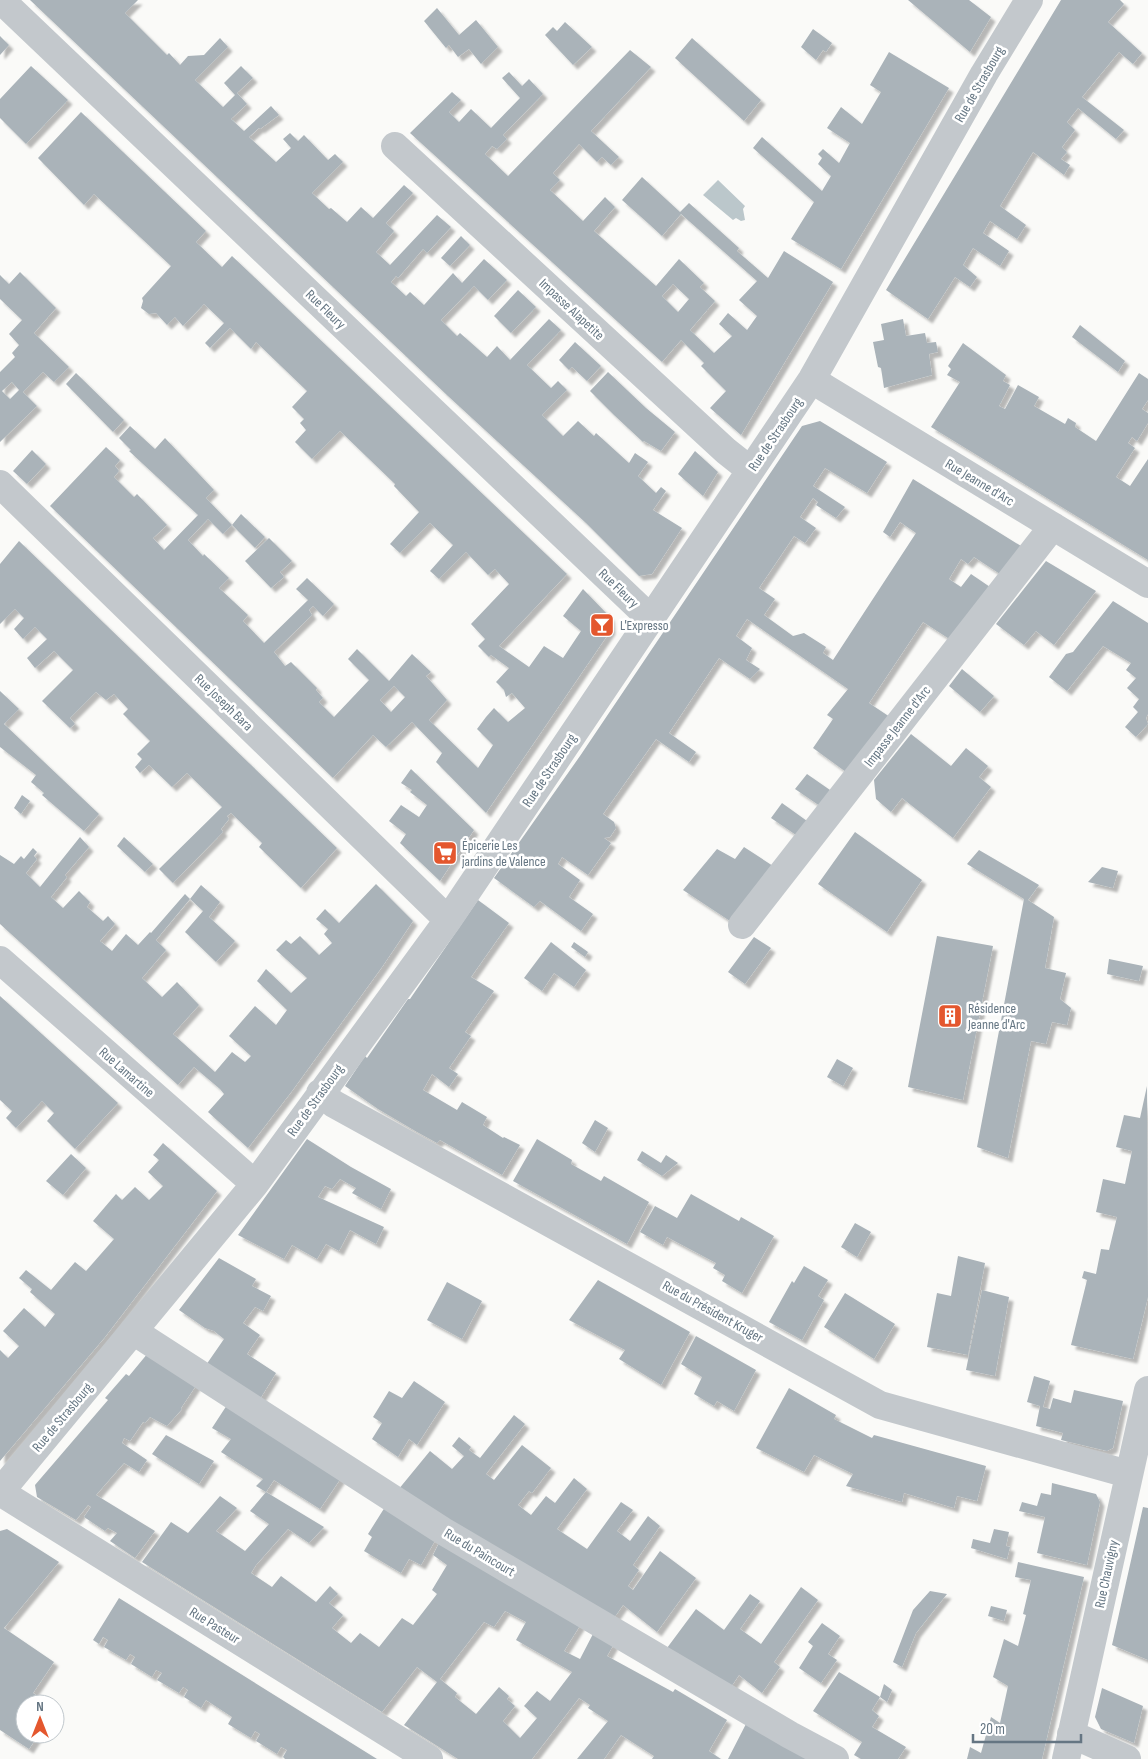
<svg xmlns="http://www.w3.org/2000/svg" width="1148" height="1759" font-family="'Sofia Sans Condensed',sans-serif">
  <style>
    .water { fill: #bbc7cb }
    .building { fill: #aab3b9; fill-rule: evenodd; filter: url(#shadow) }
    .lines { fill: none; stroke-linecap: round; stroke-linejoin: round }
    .minor { stroke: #c3c8cc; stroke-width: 28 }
    .labels { text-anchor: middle; stroke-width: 5; stroke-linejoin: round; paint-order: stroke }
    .street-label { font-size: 14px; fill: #657683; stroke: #fff }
    .poi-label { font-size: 14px; fill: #657683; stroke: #fff; text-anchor: start }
  </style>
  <defs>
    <filter id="shadow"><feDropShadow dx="4.5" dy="4.5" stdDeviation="1" flood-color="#0004"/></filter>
  </defs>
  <rect width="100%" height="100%" fill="#fafaf8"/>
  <path class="water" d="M718,180L745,206L743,209L745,220L741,221L736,218L733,220L703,195Z"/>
  <path class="building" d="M30,0H138L125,13L167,55L169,53L180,65L188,56L204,55L220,38L228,47L195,80L223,107L235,95L224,83L241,66L253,78L237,93L247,104L231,119L244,131L271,106L279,115L260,129L259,128L249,137L276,162L291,148L283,139L290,133L298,141L304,135L328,160L335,154L343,162L312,193L329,209L331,208L347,222L361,207L373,218L404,185L413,193L386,223L394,231L376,252L390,265L437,215L451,227L427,253L423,249L398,278L396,276L391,282L406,296L410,292L424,305L453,273L462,283L484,259L507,280L488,300L474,286L441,320L457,336L460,333L487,357L497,346L510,360L549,319L561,330L527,365L551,388L558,381L567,390L542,415L563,436L578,421L594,436L596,433L629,463L635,453L648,462L638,476L656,493L661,487L666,491L653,510L682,528L652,574L639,576L586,523L448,396Z
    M908,0H969L991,17L970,52Z
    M1061,0H1120L1124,4L1108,22L1142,53L1133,64L1119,52L1082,97L1124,130L1116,139L1078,108L1067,122L1075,130L1062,147L1067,152L1061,159L1070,165L1064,175L1033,152L1000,206L1026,225L1017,239L990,221L983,233L1009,251L1000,266L973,248L963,265L977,277L970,287L955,277L928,319L886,290Z
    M437,8L459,35L476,20L498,47L481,64L469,49L458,57L449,45L446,48L424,21Z
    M565,22L592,47L573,65L545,35L553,27L557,31Z
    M813,29L832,43L826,52L823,50L816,60L801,47Z
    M0,36L9,45L0,55Z
    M692,38L761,100L744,121L675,58Z
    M630,50L651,67L591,131L619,157L611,165L602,157L597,162L579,144L553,173L560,180L550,190L583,221L605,197L615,207L594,231L656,286L679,259L704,283L700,287L715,301L690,330L714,353L732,336L719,324L728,313L747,330L757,316L739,300L757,281L681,214L662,236L649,224L622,200L642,177L680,212L689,203L739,248L737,251L768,278L784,251L833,282L741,435L710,408L726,391L701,366L704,363L681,340L662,362L410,133L452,92L461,100L449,112L459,122L471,109L491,128L520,98L502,78L509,72L522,86L529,79L543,94L503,135L507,139L497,149L492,146L485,154L508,176ZM673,284L689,299L678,312L662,296Z
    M889,52L949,88L841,269L791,239L814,202L753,148L762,137L822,191L831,176L818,164L822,158L818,154L823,149L839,163L850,143L827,128L841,107L862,124L881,92L870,85Z
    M31,66L68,100L26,144L0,118V99Z
    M81,112L206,231L196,242L222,267L232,256L567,574L499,646L529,667L544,646L563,658L581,631L563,616L583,589L610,617L611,630L486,813L436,762L442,753L412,722L386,747L373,735L333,778L50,506L106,447L120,460L115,466L119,471L114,477L134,497L137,494L167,525L153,538L164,550L198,515L129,451L131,450L119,438L130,426L155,449L165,438L214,490L206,498L232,525L223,534L208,519L188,540L203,556L204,554L229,578L219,588L248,615L243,621L264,643L308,600L296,589L307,578L334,604L323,616L313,606L309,610L312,615L274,652L285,666L291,662L317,688L316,690L323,698L319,702L334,717L369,680L348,659L357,649L389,681L412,654L431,672L426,676L447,700L429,720L478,768L493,745L477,729L486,717L494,708L508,722L525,708L512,693L506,697L504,690L496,682L509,668L491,655L489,657L478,646L485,639L471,624L509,584L495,569L488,575L466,552L439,579L430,571L453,545L430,523L400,553L390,544L419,512L394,486L395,484L340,431L312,459L295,442L306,430L300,423L304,419L292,407L307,391L256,342L251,349L230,328L210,348L205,343L224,323L204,304L183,326L175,317L167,325L156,313L149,314L141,308L143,301L142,298L171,266L94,194L84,205L38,158ZM394,686L405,697L391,712L380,700Z
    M461,236L470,245L450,266L441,258Z
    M20,272L56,308L34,333L69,367L54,382L43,372L23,392L37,406L0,442V372L15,357L12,353L19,345L9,334L22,320L0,299V275L9,284ZM12,382L19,390L10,399L2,391Z
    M518,290L536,307L511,333L494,316Z
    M903,319L906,336L925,333L927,343L936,342L938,352L929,354L932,375L884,388L881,368L878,367L873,342L884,340L881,324Z
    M1080,325L1125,361L1118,372L1072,337Z
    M575,342L601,366L587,381L572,367L569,370L559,360Z
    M963,343L1006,375L1003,381L1010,385L999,406L1005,409L1018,385L1039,397L1034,406L1065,424L1068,418L1076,423L1075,427L1096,441L1139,373L1148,379V400L1142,409L1148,413V423L1137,441L1132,437L1128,443L1135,448L1116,477L1130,486L1148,459V560L931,427L960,382L947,375L951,369L948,366Z
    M608,372L646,408L675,432L661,451L644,441L643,442L614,415L590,391Z
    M76,373L124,420L113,432L66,384Z
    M820,421L887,462L867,493L825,468L813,486L845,507L836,518L816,505L818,502L813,498L800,517L816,528L805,543L794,536L759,588L775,599L764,615L793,636L804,633L826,647L823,653L833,660L916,533L900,522L890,537L883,532L913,479L1021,546L1000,574L974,557L968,564L961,559L949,579L961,587L971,574L990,587L951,640L923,622L869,703L890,717L846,772L813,748L833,719L827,715L848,689L747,619L736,636L752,648L746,660L760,669L750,679L719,658L669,733L696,752L689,762L656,739L603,814L614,822L616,828L610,837L604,838L611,843L588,875L562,857L558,864L580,880L569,897L593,914L581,931L540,901L534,907L494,878L580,756L802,426Z
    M32,450L46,464L27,484L13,471Z
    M695,451L718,472L703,496L678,474Z
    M241,514L265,537L255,548L232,525Z
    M269,538L292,561L280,572L284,577L271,588L245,561Z
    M19,541L337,848L301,888L259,847L262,843L231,813L227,816L229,819L221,829L223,832L173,883L159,869L222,807L187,773L172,787L149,765L140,773L135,767L142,759L137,754L150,741L123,714L128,709L114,694L106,700L96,692L70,718L75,724L70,728L42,701L73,670L54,651L35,668L27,658L47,639L35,627L23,639L14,629L24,618L15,609L0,624V564Z
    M1046,561L1096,591L1054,645L1036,631L1024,645L996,624Z
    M1113,601L1148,623V714L1146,718L1148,724L1136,737L1125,727L1138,712L1133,707L1139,699L1127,688L1136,678L1126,670L1131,663L1103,646L1067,691L1049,677L1066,654L1073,652Z
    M962,669L994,696L980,712L949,686Z
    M0,691L19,709L4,724L99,814L84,831L42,795L44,793L31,782L36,775L0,747Z
    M911,734L951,766L966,748L988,766L979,777L991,787L953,838L902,798L891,812L876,799L874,780Z
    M411,769L474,830L440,881L400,843L406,834L389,821L401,805L419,817L427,805L410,792L412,790L401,783Z
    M807,774L830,790L820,806L795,789Z
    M22,795L30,801L21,814L14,808Z
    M782,803L807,821L796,835L771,818Z
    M855,832L922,880L887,932L818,884Z
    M80,837L89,847L65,875L67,877L51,897L63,908L79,891L90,902L87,907L103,921L108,916L115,924L100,941L112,951L126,934L138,945L150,932L151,933L185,894L190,899L156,940L166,950L142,978L162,997L177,982L199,1005L173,1034L215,1072L232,1052L245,1062L251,1056L229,1036L255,1006L276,1025L287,1010L257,981L266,969L291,993L307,978L276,950L286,940L291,944L300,936L319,955L332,943L324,934L328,929L316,919L325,909L339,923L376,884L413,921L382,967L292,1091L248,1148L208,1112L224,1094L220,1089L194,1067L178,1085L0,924V855L14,864L21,856L24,859L33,848L37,852L34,856L37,859L26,873L40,887Z
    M124,837L153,864L145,872L117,846Z
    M744,847L773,866L730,921L683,890L717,849L735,859Z
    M979,850L1039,885L1028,900L1054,917L1045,968L1066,973L1060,999L1071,1008L1067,1025L1052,1022L1046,1044L1031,1041L1008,1158L977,1147L1024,899L967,864Z
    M1102,867L1118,871L1113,888L1088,882Z
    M201,885L220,902L209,917L235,941L216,962L185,932L203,911L190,899Z
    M478,900L509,923L471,977L494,991L465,1032L471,1036L449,1068L458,1074L449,1087L432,1074L423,1090L457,1110L462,1102L487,1117L483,1125L503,1138L504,1137L520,1145L502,1175L440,1140L437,1143L417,1132L378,1109L345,1086L365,1056L367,1058L408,999H410Z
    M937,936L993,946L963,1100L908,1087Z
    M754,937L771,948L745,984L728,972Z
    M551,942L586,970L574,987L554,973L542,991L524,978Z
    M574,942L588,952L585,957L571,947Z
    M1109,959L1143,966L1139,981L1107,974Z
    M0,996L118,1103L75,1149L47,1121L54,1113L42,1101L16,1128L6,1118L12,1111L0,1100Z
    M837,1059L853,1068L843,1086L827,1077Z
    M1147,1086L1148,1297L1133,1359L1071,1345L1087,1280L1082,1278L1084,1271L1096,1274L1101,1249L1109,1250L1117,1217L1096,1212L1103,1179L1125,1184L1132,1151L1116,1147L1124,1115L1140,1118Z
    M595,1120L608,1128L595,1152L582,1143Z
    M307,1139L351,1167L391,1189L381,1209L352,1193L356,1188L340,1179L332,1189L325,1186L318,1197L384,1227L376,1244L350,1230L339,1251L326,1244L317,1259L292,1245L284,1259L238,1235Z
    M537,1139L572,1160L571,1164L601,1181L604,1176L649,1202L627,1244L513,1181Z
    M163,1143L217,1191L105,1337L0,1461V1350L8,1358L19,1346L3,1331L24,1308L45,1327L55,1314L30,1292L32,1289L19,1278L26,1270L51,1290L75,1262L86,1271L114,1239L93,1221L116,1194L122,1200L135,1187L149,1200L163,1186L148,1172L159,1160L153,1155Z
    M642,1151L661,1163L666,1155L678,1163L662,1176L637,1160Z
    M71,1154L86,1168L63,1195L46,1181Z
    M691,1194L739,1221L741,1217L774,1236L742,1293L722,1281L725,1275L713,1268L716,1263L667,1237L663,1245L640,1232L655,1206L677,1218Z
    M855,1223L871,1232L857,1257L841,1247Z
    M958,1256L985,1263L968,1355L927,1347L937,1293L951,1296Z
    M219,1258L256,1279L252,1286L271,1296L263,1311L255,1307L243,1323L260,1335L247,1354L276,1373L260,1399L206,1365L224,1339L214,1331L205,1328L179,1310Z
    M804,1266L828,1280L818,1296L824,1300L802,1340L769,1322L792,1281L794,1283Z
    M598,1280L690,1332L661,1385L619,1359L625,1350L569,1320Z
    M447,1282L482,1301L462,1339L427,1320Z
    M982,1290L1009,1297L995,1376L966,1370Z
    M845,1293L895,1324L874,1359L824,1327Z
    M696,1336L756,1370L734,1411L717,1401L714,1406L694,1394L702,1377L681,1364Z
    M148,1353L197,1384L181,1408L182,1409L167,1426L150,1417L145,1423L143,1422L130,1441L124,1438L122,1443L147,1460L139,1472L124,1463L96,1495L155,1531L135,1558L110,1541L117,1533L108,1528L105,1531L84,1517L91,1507L88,1505L76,1520L37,1497L35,1485L108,1400L105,1398L126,1374L129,1376Z
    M1034,1376L1050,1381L1043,1407L1050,1409L1053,1398L1071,1403L1074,1390L1123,1401L1113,1448L1107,1451L1061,1440L1063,1433L1036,1426L1040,1406L1027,1402Z
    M414,1381L445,1402L417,1445L409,1439L398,1457L372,1439L382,1423L373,1417L389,1391L402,1398Z
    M789,1388L836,1415L834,1419L872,1438L874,1435L986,1466L977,1501L957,1496L954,1508L904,1493L902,1502L846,1486L853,1474L814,1455L804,1472L756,1448Z
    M227,1405L341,1478L320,1509L274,1480L266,1492L256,1486L263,1479L221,1452L231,1439L212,1428Z
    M514,1415L525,1424L486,1474L494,1480L522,1445L551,1468L532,1493L529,1491L518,1505L531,1515L546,1496L555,1503L574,1478L587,1489L557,1529L587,1549L621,1502L633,1510L617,1531L630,1541L648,1516L660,1526L633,1565L639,1570L628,1586L633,1590L660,1551L696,1578L657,1632L623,1605L614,1618L398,1490L430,1451L452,1469L464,1456L452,1446L459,1437L471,1447L469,1450L480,1458Z
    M166,1435L214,1461L199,1484L152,1454Z
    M1052,1483L1096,1494L1100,1502L1087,1565L1037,1553L1045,1517L1019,1511L1022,1502L1037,1506L1041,1493L1051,1495Z
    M266,1492L324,1527L309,1543L288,1529L256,1565L251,1573L272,1587L281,1576L316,1602L330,1586L338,1594L329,1603L343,1615L332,1628L351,1643L360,1633L379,1647L402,1618L413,1625L437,1594L432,1590L447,1565L433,1555L440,1541L581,1624L564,1651L580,1659L594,1632L614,1644L607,1656L673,1692L675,1689L727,1720L709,1751L721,1759H652L654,1756L621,1735L604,1759H577L608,1721L588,1708L590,1705L579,1698L532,1759H458L404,1725L437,1682L417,1667L382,1712L142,1562L171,1522L188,1533L220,1496L237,1508L216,1531L245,1551L269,1524L250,1511ZM505,1611L526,1622L516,1640L572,1672L550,1701L537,1691L524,1706L537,1718L520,1738L503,1721L515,1706L507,1699L509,1696L499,1687L476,1714L455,1697L457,1693L440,1679L484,1622L494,1627Z
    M385,1507L436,1539L421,1565L409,1559L401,1573L364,1551L372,1537L368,1534Z
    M1143,1507L1148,1508V1660L1112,1645Z
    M7,1529L59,1562L4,1628L54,1662L33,1693L49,1704H25V1734H39L29,1749L0,1730V1531Z
    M994,1529L1009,1532L1006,1546L1010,1547L1007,1559L971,1548L973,1539L990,1543Z
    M1018,1562L1084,1577L1042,1759H967L970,1747L981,1753L991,1717L1000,1723L1008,1686L993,1677L1004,1639L1018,1646L1026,1615L1023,1614L1031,1580L1015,1577Z
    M801,1587L818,1600L774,1662L780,1667L762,1693L739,1675L731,1687L667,1648L696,1609L724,1630L750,1594L760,1601L740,1629L761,1644Z
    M930,1591L947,1594L916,1633L902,1667L893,1662L913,1610Z
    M119,1598L377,1759H285L283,1757L287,1750L281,1747L277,1754L256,1741L260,1734L255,1731L251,1738L228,1724L232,1717L206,1700L201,1708L184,1697L188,1690L183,1687L179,1693L157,1680L162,1673L156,1670L152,1677L131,1664L135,1657L130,1654L126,1660L104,1647L108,1640L103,1637L99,1644L93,1640Z
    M991,1606L1007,1610L1004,1621L988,1616Z
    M822,1623L840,1636L828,1654L837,1660L821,1683L799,1668L813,1646L808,1642Z
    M839,1672L880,1697L872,1710L879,1716L872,1727L906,1747L898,1759H861L854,1755L862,1742L813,1711Z
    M884,1684L892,1690L887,1702L880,1697Z
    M1102,1688L1143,1706L1134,1743L1101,1729L1095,1717Z
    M747,1722L810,1759H728Z"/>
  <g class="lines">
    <path class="minor" d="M1,0L650,618
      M395,146L726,451L750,470
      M812,379L825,388L1148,584
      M0,484L448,920
      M742,925L1053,526
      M0,960L255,1184
      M320,1093L334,1104L880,1405L1128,1474
      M133,1331L443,1531L790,1735L835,1759
      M1071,1734L1127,1759
      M429,1759L0,1492L255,1184L448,920L812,379L984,74L1029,0
      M1066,1759L1148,1390"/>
  </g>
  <defs>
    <symbol id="bar-square" viewBox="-11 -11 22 22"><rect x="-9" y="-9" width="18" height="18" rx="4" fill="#e4572e" stroke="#fff"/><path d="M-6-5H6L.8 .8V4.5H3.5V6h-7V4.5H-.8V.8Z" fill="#fff"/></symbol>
    <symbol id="supermarket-square" viewBox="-11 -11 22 22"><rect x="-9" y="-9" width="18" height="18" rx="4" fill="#e4572e" stroke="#fff"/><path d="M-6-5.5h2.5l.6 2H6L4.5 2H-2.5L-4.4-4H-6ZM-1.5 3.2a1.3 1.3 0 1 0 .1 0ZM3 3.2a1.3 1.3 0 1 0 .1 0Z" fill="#fff"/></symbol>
    <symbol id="building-square" viewBox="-11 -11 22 22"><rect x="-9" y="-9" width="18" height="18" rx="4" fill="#e4572e" stroke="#fff"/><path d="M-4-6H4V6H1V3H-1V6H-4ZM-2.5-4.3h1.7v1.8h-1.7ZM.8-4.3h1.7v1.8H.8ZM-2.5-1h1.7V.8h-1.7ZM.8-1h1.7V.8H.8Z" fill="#fff"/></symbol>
  </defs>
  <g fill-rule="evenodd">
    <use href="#bar-square" x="588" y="611" width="28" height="28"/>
    <use href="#supermarket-square" x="431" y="839" width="28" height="28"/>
    <use href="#building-square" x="936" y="1002" width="28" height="28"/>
  </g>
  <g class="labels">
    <g class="street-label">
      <text transform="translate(979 84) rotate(-60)" y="5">Rue de Strasbourg</text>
      <text transform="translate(326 309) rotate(44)" y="5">Rue Fleury</text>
      <text transform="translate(572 309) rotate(43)" y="5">Impasse Alapetite</text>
      <text transform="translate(775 434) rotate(-56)" y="5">Rue de Strasbourg</text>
      <text transform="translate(980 482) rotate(31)" y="5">Rue Jeanne d'Arc</text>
      <text transform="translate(619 588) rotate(44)" y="5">Rue Fleury</text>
      <text transform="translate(224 702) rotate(44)" y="5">Rue Joseph Bara</text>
      <text transform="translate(897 726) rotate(-52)" y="5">Impasse Jeanne d'Arc</text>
      <text transform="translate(549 770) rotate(-56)" y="5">Rue de Strasbourg</text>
      <text transform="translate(127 1072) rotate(41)" y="5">Rue Lamartine</text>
      <text transform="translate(315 1100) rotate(-54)" y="5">Rue de Strasbourg</text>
      <text transform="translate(713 1311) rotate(29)" y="5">Rue du Président Kruger</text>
      <text transform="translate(62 1417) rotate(-50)" y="5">Rue de Strasbourg</text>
      <text transform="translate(480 1552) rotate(31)" y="5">Rue du Paincourt</text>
      <text transform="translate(1106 1574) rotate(-78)" y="5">Rue Chauvigny</text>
      <text transform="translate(215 1625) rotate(32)" y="5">Rue Pasteur</text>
    </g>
    <g class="poi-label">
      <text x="620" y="630">L'Expresso</text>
      <text x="462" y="850">Épicerie Les<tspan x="462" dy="16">jardins de Valence</tspan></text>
      <text x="968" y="1013">Résidence<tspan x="968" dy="16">Jeanne d'Arc</tspan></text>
    </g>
  </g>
  <g transform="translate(40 1719)"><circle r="24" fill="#ffffff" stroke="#c1c8cd"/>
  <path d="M0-4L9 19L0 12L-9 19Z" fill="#e4572e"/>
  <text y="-8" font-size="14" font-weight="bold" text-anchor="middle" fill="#657683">N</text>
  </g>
  <path d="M973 1734v8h108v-8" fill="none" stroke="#657683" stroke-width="2.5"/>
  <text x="980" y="1734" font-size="15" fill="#657683" stroke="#ffffff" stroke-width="4" paint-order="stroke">20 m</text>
</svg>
